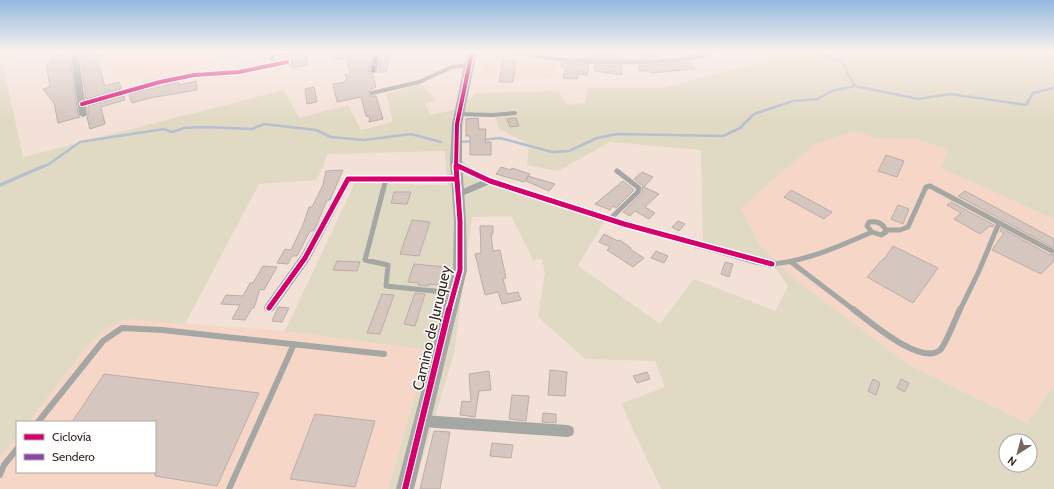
<svg xmlns="http://www.w3.org/2000/svg" width="1054" height="489" font-family="Cabin,sans-serif">
  <style>
    .built { fill: #f6d7c7 }
    .green { fill: #e0d9c4; fill-rule: evenodd }
    .lines { fill: none; stroke-linecap: round; stroke-linejoin: round }
    .stream-far1 { stroke: #b6c0ce; stroke-width: 2.5 }
    .stream { stroke: #b6c0ce; stroke-width: 3 }
    .building { fill: #d5c6c0; stroke: #bbada7 }
    .service-far2 { stroke: #a5a7a4; stroke-width: 4 }
    .service-far1 { stroke: #a5a7a4; stroke-width: 5 }
    .service { stroke: #a5a7a4; stroke-width: 6 }
    .minor { fill: #a5a7a4; fill-rule: evenodd }
    .tertiary { fill: #a5a7a4; fill-rule: evenodd }
    .quiet { stroke: #8e44ad; stroke-width: 3; stroke-dasharray: 6 3; stroke-linecap: butt }
    .cycleway-far2-casing { stroke: #fff; stroke-width: 6 }
    .cycleway-far1-casing { stroke: #fff; stroke-width: 8 }
    .cycleway-casing { stroke: #fff; stroke-width: 8 }
    .cycleway-far2 { stroke: #d6006c; stroke-width: 4 }
    .cycleway-far1 { stroke: #d6006c; stroke-width: 5 }
    .cycleway { stroke: #d6006c; stroke-width: 6 }
    .labels { text-anchor: middle; stroke-width: 3; stroke-linejoin: round; paint-order: stroke }
    .street-label { font-size: 15px; fill: #33261f; stroke: #fff }
  </style>
  <rect width="100%" height="100%" fill="#f3e0d7"/>
  <path class="built" d="M106,52H253L145,83L141,73L115,80Z
    M489,53L554,61L556,65L553,78L478,77Z
    M855,131L875,138H913L948,150L941,168L1054,219V386L1028,423L909,365L796,280L759,244L741,208L815,144Z
    M355,183L428,350L388,489H0V458L17,436V472H155V422H28L91,342L104,330L125,319L285,331Z"/>
  <path class="green" d="M0,52H15L3,64L23,157L284,90L299,118L348,105L361,130L393,122L386,94L421,84L437,100L425,104L430,115C451,111 461,110 475,93L558,91L567,105L585,103L588,88H664L753,64L778,52H1054V219L941,168L948,150L913,138H875L855,131L815,144L741,208L759,244L796,280L909,365L1027,423L1054,386V489H661L621,404L665,387L655,361L585,359L538,317L545,273L542,259L533,260L511,216L472,217L454,353L413,489H388L428,350L285,331L355,183L447,185L445,151L328,154L317,180L259,184L185,324L125,319L104,330L91,342L28,422H17V436L0,458ZM464,115L495,116L499,129L529,144L527,165L558,171L610,142L701,150L703,245L772,263L788,286L775,311L694,279L660,324L578,266L605,220L490,184L460,159ZM1006,441H1030V465H1006Z"/>
  <g class="lines">
    <path class="stream-far1" d="M811,52L841,61L855,86
      M481,140L500,138L552,152L569,151L597,138L617,134L723,136L740,128L754,114L793,101L818,99L832,91L855,86L918,99L950,94L1026,105L1033,93L1054,88
      M460,142L474,141
      M42,167L49,164L80,142L164,129L172,132L184,128L205,127L252,129L264,124L316,130L331,137L364,140L411,134L441,142"/>
    <path class="stream" d="M0,185L44,166"/>
  </g>
  <path class="building" d="M84,52H100L103,60L98,62L105,86L119,82L121,89L86,99L81,58Z
    M306,52L308,65L292,68L289,65L292,63V61L287,59H282L278,56Z
    M333,52H372L368,73L373,75L376,87L370,90L369,93L371,96H376L383,119L369,122L370,117L366,116L361,97L337,102L333,84L345,82V80H347L345,74H350L346,58L335,60Z
    M382,52H392L386,72H379Z
    M607,52H620L621,58L591,57L590,54L607,53Z
    M639,52H654L661,58H639Z
    M64,54L66,59L70,57L78,115L80,117L58,123L54,103L43,89L50,87L46,64L52,62L51,57Z
    M503,61L516,62L513,82H499Z
    M690,62L695,69L651,73V71H639V66Z
    M562,63L589,65L587,75L578,74L577,79L563,78L566,67H561Z
    M593,65L622,66V75L595,71Z
    M196,81L197,90L150,98L132,103L129,94L179,82V85Z
    M314,87L317,102L307,104L305,89Z
    M124,96L125,100L101,107L105,124L90,129L87,117L88,115V106Z
    M478,118L479,129H486L485,142H491V155H470V136H466V119Z
    M516,118L519,126L510,127L507,119Z
    M886,155L904,161L897,177L878,171Z
    M501,167L511,170L512,168L530,174L524,182L496,174Z
    M343,170L330,200H327L317,224L313,231H310L297,256H292L288,264L277,263L285,249L291,250L303,225L309,207H312L323,185L326,171Z
    M642,172L653,177L644,187L659,194L645,207L655,213L649,219L635,211L630,216L623,212L642,193L643,186L634,179Z
    M528,176L555,184L549,191L526,181Z
    M623,181L634,190L616,208L613,206L610,210L595,204Z
    M791,190L832,212L824,219L784,197Z
    M965,191L1054,239V248L958,196Z
    M394,192H411L407,204L391,203Z
    M951,202L994,225L993,227L990,226L980,234L954,219L961,213L947,205Z
    M898,205L909,209L903,224L891,219Z
    M412,220L430,222L419,256L400,254Z
    M678,221L685,224L679,231L672,227Z
    M480,226H493V234H491L493,251L500,250L506,278L503,279L507,294L518,292L521,300L502,304L498,292L485,295L475,254L481,253Z
    M1001,228L1050,255L1054,254V261L1041,274L992,250L1004,233L1000,231Z
    M604,234L618,241L620,240L631,248L630,249L644,258L633,267L607,250L610,247L599,242Z
    M893,246L938,268L913,303L867,277L883,259H884Z
    M656,251L668,256L664,263L651,258Z
    M337,261L360,262L357,271L333,270Z
    M725,262L733,264L729,277L721,274Z
    M414,264L445,267L440,285L429,284L428,286L418,285L419,283L408,282Z
    M263,266L277,267L264,290L260,289L254,308H252L245,320L232,319L240,305L221,304L226,295L243,296L250,283H253Z
    M415,293L425,294L415,326L404,324Z
    M382,294L394,295L380,334L367,333Z
    M278,307L289,308L282,322L272,321Z
    M550,370L567,372L565,396L548,395Z
    M489,371L491,390L479,391L475,417L460,415L462,401L471,402L469,374Z
    M647,372L650,379L637,383L633,376Z
    M104,374L259,393L217,486L155,476V422H72Z
    M873,379L880,383L876,395L868,391Z
    M901,379L909,383L905,392L897,388Z
    M512,395L529,396L526,421L509,419Z
    M543,413L556,414V423L542,422Z
    M315,414L375,421L355,487L290,479Z
    M434,431L450,432L440,489H420Z
    M492,443L513,445L511,458L490,456Z"/>
  <g class="lines">
    <path class="service-far2" d="M272,52L273,64
      M372,93L419,82L452,67L469,65
      M459,114L492,115L515,113"/>
    <path class="service-far1" d="M386,179L365,260L388,265L386,286L453,293
      M610,219L638,192L639,188L617,171
      M869,222C877,221 884,223 886,232L881,235L872,232L867,226Z
      M886,230H900L908,227L926,187L930,186L1052,251
      M791,262L854,310
      M772,264C807,261 840,246 872,232
      M960,310L979,271L999,223"/>
    <path class="service" d="M853,309C869,321 923,368 941,349C946,343 956,318 960,309
      M38,422L103,341L122,328L162,330L384,354
      M0,475L4,465L17,449
      M229,489L294,344"/>
    <path class="minor" d="M76,52H83L79,58L85,101L157,80L194,73L239,70L287,60L291,62L287,64L239,74L194,77L161,84L86,105L87,115L83,117L79,115L71,58Z
      M373,52H381L377,72L373,74L369,72Z
      M506,52H523L565,58L655,60L685,57L704,52H715C695,68 592,65 564,62C546,60 528,57 510,54Z
      M456,162L493,179L626,221L772,260L776,261L777,264L776,267L772,268L753,264L621,226L490,184L462,196H456L454,194L456,192L481,181L453,167L452,165Z
      M348,176H457L461,179L457,182H351L309,261L273,311L269,312L265,311L264,308L265,305L301,255L344,179Z
      M422,415L568,425L573,427L574,431L573,435L568,437L422,427L418,425L416,421L418,417Z"/>
    <path class="tertiary" d="M467,52H477L462,124V161L466,221L467,270L414,489H396L453,270L454,221L450,161L452,124Z"/>
    <path class="quiet" d="M373,72L377,52"/>
    <defs>
      <path id="cycleway-far2" d="M82,104L160,82L194,75L239,72L287,62
        M456,165L460,167
        M456,167L457,124L472,52"/>
      <path id="cycleway-far1" d="M458,166L490,181L624,224L772,264
        M269,308L305,258L348,179H457
        M449,310L460,270V221L456,166"/>
      <path id="cycleway" d="M405,489L449,309"/>
    </defs>
    <use href="#cycleway-far2" class="cycleway-far2-casing"/>
    <use href="#cycleway-far1" class="cycleway-far1-casing"/>
    <use href="#cycleway" class="cycleway-casing"/>
    <use href="#cycleway-far2" class="cycleway-far2"/>
    <use href="#cycleway-far1" class="cycleway-far1"/>
    <use href="#cycleway" class="cycleway"/>
  </g>
  <linearGradient id="sky" x2="0" y2="1"><stop stop-color="#94b9de"/><stop offset="0.43" stop-color="#faf1ed"/><stop offset="1" stop-color="#faf1ed" stop-opacity="0"/></linearGradient>
  <rect width="1054" height="120" fill="url(#sky)"/>
  <g class="labels">
    <g class="street-label">
      <text transform="translate(432 328) rotate(-77)" y="5">Camino de Juruquey</text>
    </g>
  </g>
  <rect x="16" y="421" width="140" height="52" fill="#ffffff" stroke="#ada8a5"/>
  <rect x="24" y="434" width="20" height="6" fill="#d6006c" stroke="#ada8a5"/>
  <text x="52" y="441" font-size="12" fill="#33261f">Ciclovía</text>
  <rect x="24" y="454" width="20" height="6" fill="#8e44ad" stroke="#ada8a5"/>
  <text x="52" y="461" font-size="12" fill="#33261f">Sendero</text>
  <g transform="translate(1018 453) rotate(216)"><circle r="19" fill="#ffffff" stroke="#ada8a5"/>
  <path d="M0-3L7 15L0 10L-7 15Z" fill="#76675f"/>
  <text y="-6" font-size="11" font-weight="bold" text-anchor="middle" fill="#33261f">N</text>
  </g>
</svg>
